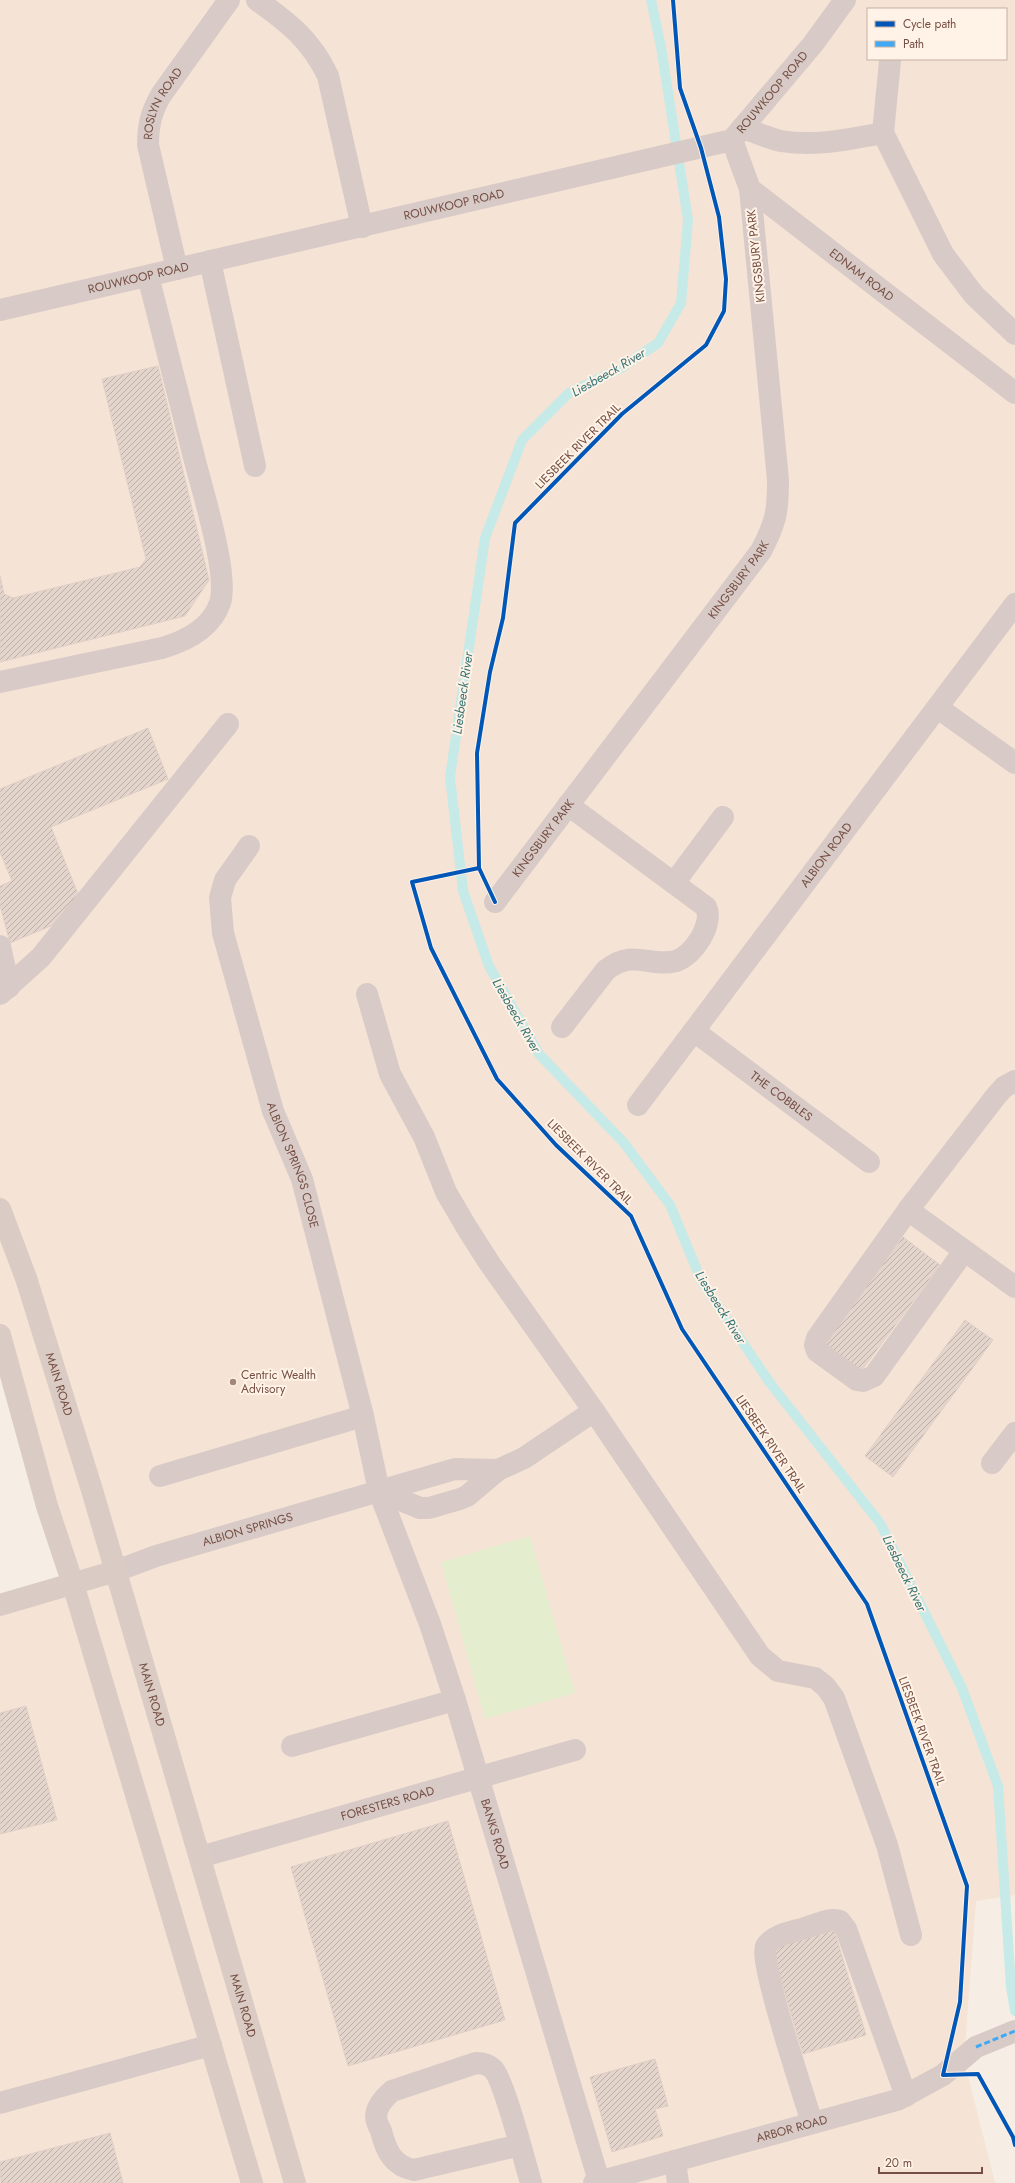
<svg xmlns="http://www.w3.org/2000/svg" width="1015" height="2183" font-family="Jost,sans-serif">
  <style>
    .residential { fill: #f5e3d5; fill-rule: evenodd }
    .green { fill: #e4edce }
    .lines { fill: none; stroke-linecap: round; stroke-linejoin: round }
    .stream { stroke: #c6eae8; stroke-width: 10 }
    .building { fill: url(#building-hatch); stroke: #dfcfc7 }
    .path { stroke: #d8ccc8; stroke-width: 2.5; stroke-dasharray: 1 3; stroke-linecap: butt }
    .minor { stroke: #d8cbc7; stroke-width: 22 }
    .major { stroke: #daccc4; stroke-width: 22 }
    .quiet { stroke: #3fa9f5; stroke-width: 3; stroke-dasharray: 6 3; stroke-linecap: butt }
    .cycleway-casing { stroke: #fff2e6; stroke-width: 6 }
    .cycleway { stroke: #0057b8; stroke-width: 4 }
    .poi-dot { fill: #a3867c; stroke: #fff2e6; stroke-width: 1.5 }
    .labels { text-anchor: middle; stroke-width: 4; stroke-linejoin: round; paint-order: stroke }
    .street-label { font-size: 12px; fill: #764f44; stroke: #fff2e6 }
    .poi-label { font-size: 12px; fill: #764f44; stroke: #fff2e6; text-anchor: start }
    .water-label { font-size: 13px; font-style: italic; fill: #347476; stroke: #fff2e6 }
  </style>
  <defs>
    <pattern id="building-hatch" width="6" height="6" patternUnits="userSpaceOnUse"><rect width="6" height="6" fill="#e3d4cc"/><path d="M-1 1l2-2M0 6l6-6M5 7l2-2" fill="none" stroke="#bdaea7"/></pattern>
  </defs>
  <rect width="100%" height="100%" fill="#f6ede5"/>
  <path class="residential" d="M0,0H1015V1895L976,1901L964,2060L995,2183H0V1605L73,1584L0,1335ZM868,9H1006V59H868Z"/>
  <path class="green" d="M530,1536L575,1693L485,1719L441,1562Z"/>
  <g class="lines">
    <path class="stream" d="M651,0L661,47L688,220L681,303L658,343L621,368L569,393L522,440L485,538L450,777L463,891L489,966L539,1054L624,1143L670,1205L702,1282L770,1383L880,1523L962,1688L998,1786L1011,1987L1015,2011"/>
  </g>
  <path class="building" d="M158,366L209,580L185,616L0,662V576L4,594L13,598L140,567L146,559L102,379Z
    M148,728L168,779L51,827L78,894L53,925L10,943L0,905V886L12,881L0,852V789Z
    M903,1237L940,1265L859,1374L822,1347Z
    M965,1320L993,1340L893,1477L865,1456Z
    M26,1706L57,1820L0,1834V1713Z
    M448,1821L505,2020L348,2066L291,1867Z
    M834,1930L866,2035L803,2054L772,1949Z
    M655,2059L668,2106L655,2109L663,2136L612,2152L590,2077Z
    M110,2133L123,2183H1L0,2162Z"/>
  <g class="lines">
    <path class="path" d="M673,0L680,88L691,119
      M479,868L412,882L431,948L497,1079L556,1145L631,1216L682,1329L867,1604L967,1886L960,2002L955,2026
      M479,868L477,753L490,672L503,618L515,523L622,414L706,345L724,311L726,279L719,217L708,176"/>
    <g class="minor">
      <path d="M257,0C289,23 311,40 328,76L362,227"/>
      <path d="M742,128C755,132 768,138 781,141C815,147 850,139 883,133L943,254L974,295L1015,334"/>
      <path d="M883,133L890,61"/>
      <path id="s1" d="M732,140L750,189L1015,393"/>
      <path d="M210,261L255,466"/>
      <path id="s2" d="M177,269L148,145C148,126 151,112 161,95L229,0"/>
      <path id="s3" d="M0,310L732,140L813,44L845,0"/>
      <path d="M0,682L162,648C186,641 211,629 220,603C229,575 203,493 195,461C179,399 164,338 148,276"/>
      <path d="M938,708L1015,763"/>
      <path id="s4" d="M249,846L225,880L220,898L223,933L273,1111L302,1179L363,1416L379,1491L430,1624L455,1700L599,2181"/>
      <path d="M674,883L723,817"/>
      <path id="s5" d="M495,902L761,551C776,522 778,512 778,480L750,189"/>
      <path d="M0,946L9,987"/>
      <path d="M0,994L41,957L228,724"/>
      <path d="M367,994L390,1074L424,1137L446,1192L467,1228L490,1264L594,1411L760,1656L778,1671L815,1678L825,1686L834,1698L887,1845L911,1935"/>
      <path d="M562,1027L606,970C635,948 648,968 676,961C694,955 714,924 706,907L568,805"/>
      <path id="s6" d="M694,1031L869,1162"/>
      <path id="s7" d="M638,1105L1015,604"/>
      <path d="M908,1210L1015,1287"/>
      <path d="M964,1251L874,1376L863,1381L857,1380L817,1351L815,1345L817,1338L908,1210L996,1096L1004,1087L1015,1081"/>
      <path d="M992,1463L1015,1433"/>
      <path d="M160,1476L363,1416"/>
      <path d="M379,1491L420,1508H429L460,1499L467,1496L498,1470L524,1458L594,1411"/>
      <path id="s8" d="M116,1571L156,1556L455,1469L498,1470"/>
      <path d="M292,1746L455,1700"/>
      <path id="s9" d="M200,1857L575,1750"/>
      <path d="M0,2103L211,2045"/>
      <path d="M812,2123C805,2099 758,1959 766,1946C773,1935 791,1932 802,1929C813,1926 829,1917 840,1921L846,1929L906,2096"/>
      <path d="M520,2145L414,2170C393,2166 386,2151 381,2131C379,2127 376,2121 376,2117C376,2106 385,2097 392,2091L476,2063C482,2063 488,2064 493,2069C504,2080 525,2163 531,2183"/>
      <path d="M675,2161L678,2183"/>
      <path id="s10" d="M594,2183L897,2100L943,2075L976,2047L1015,2031"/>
    </g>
    <g class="major">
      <path id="s11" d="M0,1209L26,1278L92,1490L295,2183"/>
      <path d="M0,1335L47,1506L73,1584L252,2183"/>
      <path d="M0,1605L116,1571"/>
    </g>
    <path class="quiet" d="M976,2047L1015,2031"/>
    <defs>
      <path id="cycleway" d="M479,868L412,882L431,948L497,1079L556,1145L631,1216L682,1329L867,1604L967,1886L960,2002L943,2075L978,2074L1013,2137L1015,2145
        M495,902L479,868L477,753L490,672L503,618L515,523L622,414L706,345L724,311L726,279L719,217L701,148L680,88L673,0"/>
    </defs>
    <use href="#cycleway" class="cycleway-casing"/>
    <use href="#cycleway" class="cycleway"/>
  </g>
  <circle class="poi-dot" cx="233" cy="1382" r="4"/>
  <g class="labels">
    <g class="street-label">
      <text dy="4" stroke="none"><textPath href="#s3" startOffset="814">ROUWKOOP ROAD</textPath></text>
      <text dy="4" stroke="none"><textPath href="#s2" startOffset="172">ROSLYN ROAD</textPath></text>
      <text dy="4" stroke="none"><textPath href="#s3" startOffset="466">ROUWKOOP ROAD</textPath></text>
      <text transform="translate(756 256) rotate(-96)" y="4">KINGSBURY PARK</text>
      <text dy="4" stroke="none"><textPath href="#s1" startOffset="193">EDNAM ROAD</textPath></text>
      <text dy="4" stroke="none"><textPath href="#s3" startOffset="142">ROUWKOOP ROAD</textPath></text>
      <text transform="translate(578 446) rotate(-45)" y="4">LIESBEEK RIVER TRAIL</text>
      <text dy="4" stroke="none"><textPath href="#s5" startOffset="404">KINGSBURY PARK</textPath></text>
      <text dy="4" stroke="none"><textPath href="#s5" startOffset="80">KINGSBURY PARK</textPath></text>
      <text dy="4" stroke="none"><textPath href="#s7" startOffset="313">ALBION ROAD</textPath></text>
      <text dy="4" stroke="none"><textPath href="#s6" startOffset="109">THE COBBLES</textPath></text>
      <text transform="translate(590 1162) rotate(45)" y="4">LIESBEEK RIVER TRAIL</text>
      <text dy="4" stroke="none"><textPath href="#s4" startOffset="338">ALBION SPRINGS CLOSE</textPath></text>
      <text dy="4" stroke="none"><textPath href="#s11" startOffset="185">MAIN ROAD</textPath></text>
      <text transform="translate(771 1444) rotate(56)" y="4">LIESBEEK RIVER TRAIL</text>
      <text dy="4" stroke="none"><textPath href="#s8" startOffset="138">ALBION SPRINGS</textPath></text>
      <text dy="4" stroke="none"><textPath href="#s11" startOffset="509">MAIN ROAD</textPath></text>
      <text transform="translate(922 1731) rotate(70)" y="4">LIESBEEK RIVER TRAIL</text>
      <text dy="4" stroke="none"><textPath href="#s9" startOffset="195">FORESTERS ROAD</textPath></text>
      <text dy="4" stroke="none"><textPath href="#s4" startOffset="1038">BANKS ROAD</textPath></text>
      <text dy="4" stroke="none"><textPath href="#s11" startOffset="833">MAIN ROAD</textPath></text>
      <text dy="4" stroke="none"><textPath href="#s10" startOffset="205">ARBOR ROAD</textPath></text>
    </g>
    <g class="poi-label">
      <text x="241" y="1379">Centric Wealth<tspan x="241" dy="14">Advisory</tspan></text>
    </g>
    <g class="water-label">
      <text transform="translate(608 372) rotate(-30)" y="5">Liesbeeck River</text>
      <text transform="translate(462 693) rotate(-82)" y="5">Liesbeeck River</text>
      <text transform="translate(517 1015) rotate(60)" y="5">Liesbeeck River</text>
      <text transform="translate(721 1307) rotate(58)" y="5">Liesbeeck River</text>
      <text transform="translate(905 1573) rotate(64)" y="5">Liesbeeck River</text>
    </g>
  </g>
  <rect x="867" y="8" width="140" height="52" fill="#fff2e6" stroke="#c8b1a5"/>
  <rect x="875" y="21" width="20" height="6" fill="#0057b8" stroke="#c8b1a5"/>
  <text x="903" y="28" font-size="12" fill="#764f44">Cycle path</text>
  <rect x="875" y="41" width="20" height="6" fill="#3fa9f5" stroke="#c8b1a5"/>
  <text x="903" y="48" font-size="12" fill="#764f44">Path</text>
  <path d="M879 2167v6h103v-6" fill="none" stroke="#764f44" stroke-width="2"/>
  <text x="885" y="2167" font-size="12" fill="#764f44" stroke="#fff2e6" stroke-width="3" paint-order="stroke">20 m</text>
</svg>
